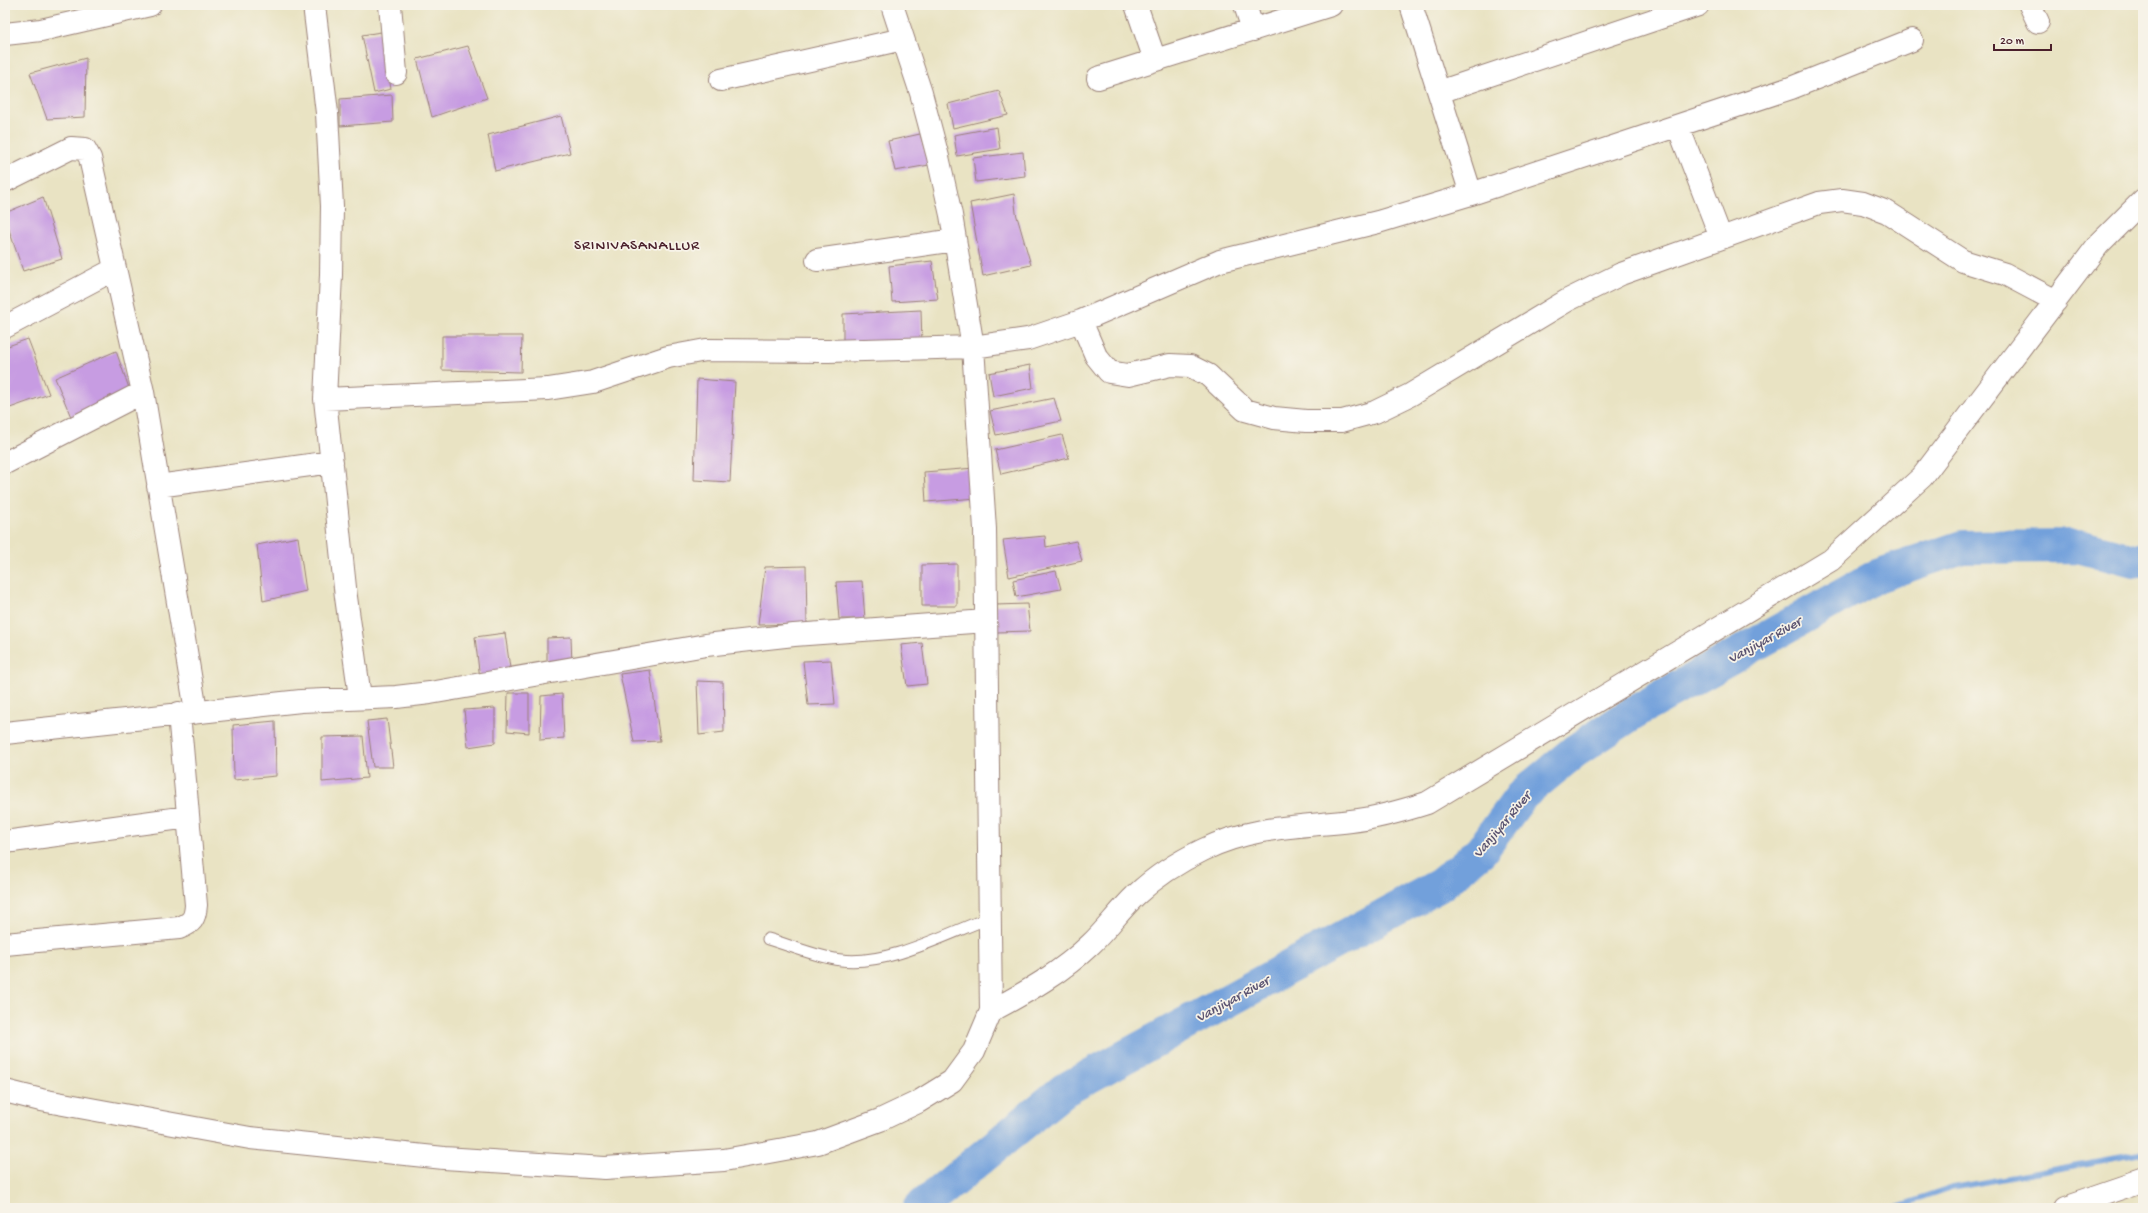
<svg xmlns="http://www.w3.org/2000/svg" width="2148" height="1213" font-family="'Gochi Hand',sans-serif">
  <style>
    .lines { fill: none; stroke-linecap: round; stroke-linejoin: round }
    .stream { stroke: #72a0db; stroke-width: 5.5 }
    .river { stroke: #72a0db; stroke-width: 34 }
    .building { fill: #c79ce2 }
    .service-casing { stroke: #9a8177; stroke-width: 13 }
    .minor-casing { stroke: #9a8177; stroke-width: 24 }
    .primary-casing { stroke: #9a8177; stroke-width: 24 }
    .service { stroke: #fff; stroke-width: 11 }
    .minor { stroke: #fff; stroke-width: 22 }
    .primary { stroke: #fff; stroke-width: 22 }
    .labels { text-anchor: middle; stroke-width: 3.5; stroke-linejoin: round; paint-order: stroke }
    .water-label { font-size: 14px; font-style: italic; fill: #5a5371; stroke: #f7f3e8 }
    .quarter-label { font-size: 15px; letter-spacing: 1px; fill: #4a1f2b; stroke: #f7f3e8 }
  </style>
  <rect width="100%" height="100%" fill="#f7f3e8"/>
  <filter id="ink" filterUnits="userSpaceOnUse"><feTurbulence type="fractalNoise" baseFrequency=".025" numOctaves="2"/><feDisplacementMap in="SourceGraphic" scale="8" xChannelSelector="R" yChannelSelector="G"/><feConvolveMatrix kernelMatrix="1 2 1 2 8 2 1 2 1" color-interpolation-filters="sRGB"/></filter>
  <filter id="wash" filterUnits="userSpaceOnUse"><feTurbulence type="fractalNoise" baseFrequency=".012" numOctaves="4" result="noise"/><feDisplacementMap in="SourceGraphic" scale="16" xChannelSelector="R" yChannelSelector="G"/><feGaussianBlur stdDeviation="0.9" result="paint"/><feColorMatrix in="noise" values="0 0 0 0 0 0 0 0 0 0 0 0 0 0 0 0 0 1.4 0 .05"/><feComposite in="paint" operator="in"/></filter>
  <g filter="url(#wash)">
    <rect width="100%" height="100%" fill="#e9e3c3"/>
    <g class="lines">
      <path class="stream" d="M1893,1208L1952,1188L2143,1153"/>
      <path class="river" d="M920,1208L1064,1090L1440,885L1481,851L1522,795L1575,751L1633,713L1877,576L1962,547L2078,546L2134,561H2143"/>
    </g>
    <g id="blocks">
      <path class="building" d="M381,32L391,89L374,93L362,35Z
        M468,46L487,98L432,117L417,59Z
        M86,58L85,117L47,119L30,73Z
        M999,91L1008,115L953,128L948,104Z
        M392,95L393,122L340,126V99Z
        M561,116L570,153L495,171L488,135Z
        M997,127L1000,149L957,156L954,135Z
        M920,134L929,165L895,171L888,141Z
        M1023,152L1025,176L976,182L973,158Z
        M1014,194L1016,213L1031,265L983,276L970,203Z
        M43,197L62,259L23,271L5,218V213Z
        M932,261L938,299L892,302L889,266Z
        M921,310L922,344L843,346V314Z
        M442,336H522L521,372L442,370Z
        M28,339L49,394L10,408L5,394V347Z
        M116,351L130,391L71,417L55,378Z
        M1030,365L1033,388L993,396L989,373Z
        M697,379L735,382L730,482L694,480Z
        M1054,398L1061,421L996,435L990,411Z
        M1062,435L1069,458L1001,474L995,450Z
        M975,468L977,498L926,502L924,472Z
        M1045,536L1046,547L1076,541L1082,561L1009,577L1003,540Z
        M298,537L306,591L263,601L257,545Z
        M957,564V606H922V565Z
        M806,566L807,624L758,625L765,567Z
        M1056,571L1061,589L1016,597L1013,580Z
        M862,581L865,619H839L836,582Z
        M1027,604L1030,631L997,632L995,605Z
        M505,633L511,675L480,679L475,637Z
        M571,637L572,666L547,669V638Z
        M922,643L927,684L907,686L901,645Z
        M831,660L835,704L808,705L803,661Z
        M650,670L660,741L634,742L620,674Z
        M697,681L723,682L724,732L699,735Z
        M508,693H529V733L507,731Z
        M562,694L564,738L540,740L541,696Z
        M495,708V743L468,747L464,710Z
        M387,719L393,767H373L367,721Z
        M275,721L276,776L234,780L233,725Z
        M363,736L367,778L322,782V737Z"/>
    </g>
  </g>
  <g filter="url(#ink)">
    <use href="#blocks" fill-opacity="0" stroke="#9a8177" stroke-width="1"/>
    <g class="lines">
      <defs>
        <path id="service" d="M768,939C792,946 817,957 841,960C887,966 946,934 989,918"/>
        <path id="minor" d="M314,5L327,113L332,206L331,275L325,399L346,597L360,697
          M390,5L396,73
          M1136,5L1155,60
          M1245,5L1253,30
          M1411,5L1471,194
          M2030,5L2038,22
          M1098,78L1331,5
          M721,80L903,39
          M1439,92L1698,5
          M1678,126L1721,238
          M5,181L71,148L85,149L90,158L143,392L196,711
          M817,260L955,240
          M1081,321L1096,356L1109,372L1128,375L1170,365L1190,366L1208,375L1245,410L1274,418L1306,421H1342L1375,412L1410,395L1568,300L1621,274L1819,203L1842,200L1863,203L1887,212L1963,261L2005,274L2056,301
          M5,327L115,269
          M325,399L548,389L593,382L668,357L706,350L828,351L973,347L1028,339L1081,321L1220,261L1378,222L1471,194L1791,88L1912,40
          M5,463L143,392
          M158,486L332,462
          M5,733L301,701L396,697L430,693L706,645L794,635L986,621
          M5,842L188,817
          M5,944L179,928C192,923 195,919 196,905L179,713
          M991,1011C1027,992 1062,972 1091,944C1107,929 1120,910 1136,895C1155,877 1180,861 1203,850C1252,826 1299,827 1351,821C1377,818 1402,811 1427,803L1831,560L1922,477L2098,245L2143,200
          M5,1091L41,1100L250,1138L444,1158L605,1168L724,1160L818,1143L880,1120L918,1102L952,1081L974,1051L991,1011L985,529L973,347L951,215L938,157L921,93L892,5
          M2064,1208L2143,1181"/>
        <path id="primary" d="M5,34L41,30L150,5"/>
      </defs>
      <use href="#service" class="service-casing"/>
      <use href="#minor" class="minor-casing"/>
      <use href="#primary" class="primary-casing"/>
      <use href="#service" class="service"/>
      <use href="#minor" class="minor"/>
      <use href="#primary" class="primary"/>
    </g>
  </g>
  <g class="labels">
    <g class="water-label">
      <text transform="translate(1764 639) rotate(-29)" y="5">Vanjiyar River</text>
      <text transform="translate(1501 824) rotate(-50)" y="5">Vanjiyar River</text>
      <text transform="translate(1232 998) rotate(-29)" y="5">Vanjiyar River</text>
    </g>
    <g class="quarter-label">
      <text x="637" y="249">SRINIVASANALLUR</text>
    </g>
  </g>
  <rect width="2148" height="1213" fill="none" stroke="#f7f3e8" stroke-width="20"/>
  <path d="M1994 44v6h57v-6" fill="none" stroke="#4a1f2b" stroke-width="2"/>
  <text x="2000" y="44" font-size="12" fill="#4a1f2b" stroke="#f7f3e8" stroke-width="3" paint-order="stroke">20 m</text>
</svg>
